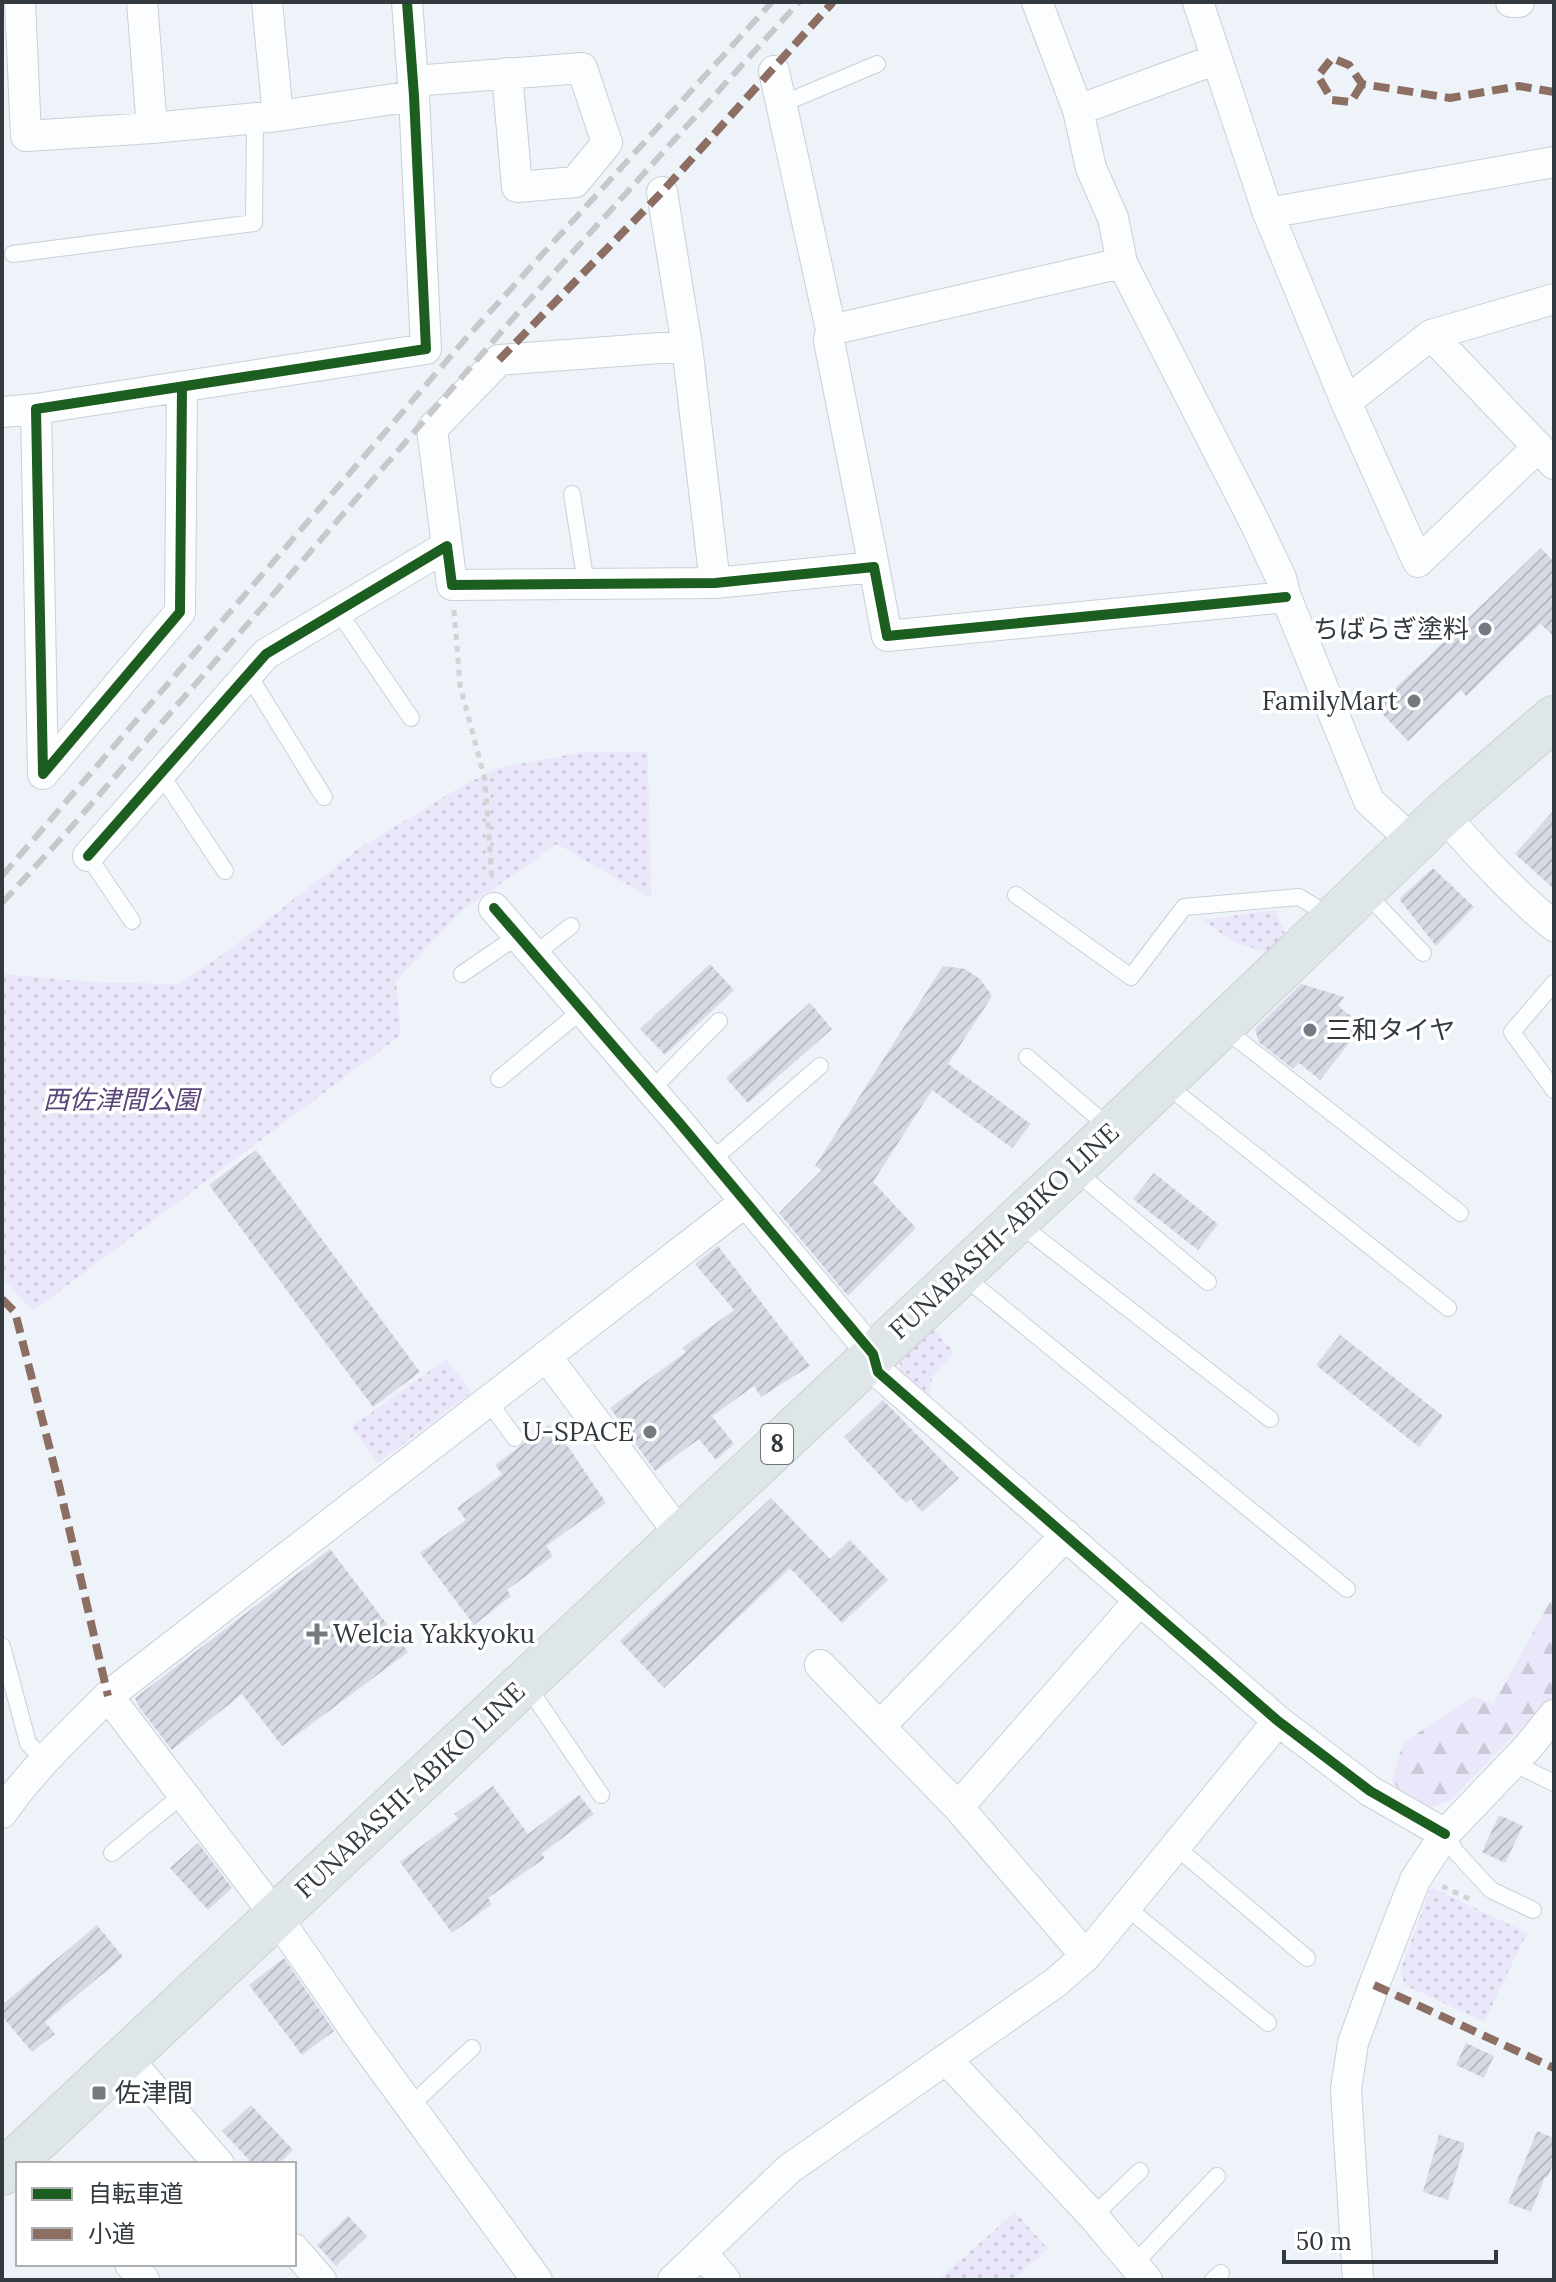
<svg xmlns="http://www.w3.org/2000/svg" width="1556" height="2282" font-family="Lora,'Noto Sans JP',serif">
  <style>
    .forest { fill: url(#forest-firs) }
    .park { fill: url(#park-dots) }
    .building { fill: url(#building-hatch) }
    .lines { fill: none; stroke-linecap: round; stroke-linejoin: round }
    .lane-casing { stroke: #c9d0d5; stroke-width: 18 }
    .street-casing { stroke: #c9d0d5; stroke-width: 32 }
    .primary-casing { stroke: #ccd0d2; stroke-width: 46 }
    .path { stroke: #d1d3d5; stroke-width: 5; stroke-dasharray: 6 6; stroke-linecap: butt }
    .lane { stroke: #fcfdfe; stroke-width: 16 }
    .street { stroke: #fcfdfe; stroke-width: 30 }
    .primary { stroke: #dee6e8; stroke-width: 44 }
    .rail { stroke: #c6c8c9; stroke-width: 6; stroke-dasharray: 16 8; stroke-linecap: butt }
    .quiet { stroke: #8d6e63; stroke-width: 8; stroke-dasharray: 16 8; stroke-linecap: butt }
    .cycleway-casing { stroke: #fff; stroke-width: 15 }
    .cycleway { stroke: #1b5e20; stroke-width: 10 }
    .poi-dot { fill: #737a80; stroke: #fff; stroke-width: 3 }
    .labels { text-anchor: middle; stroke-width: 7; stroke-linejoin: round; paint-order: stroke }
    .shield { fill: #fff; stroke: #707479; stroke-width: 2 }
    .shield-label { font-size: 24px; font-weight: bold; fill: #32393f }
    .poi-label { font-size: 26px; fill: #32393f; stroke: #fff; text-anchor: end }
    .park-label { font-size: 26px; font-style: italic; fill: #5b4478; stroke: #fff }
    .street-label { font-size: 26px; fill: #32393f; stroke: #fff }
  </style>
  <defs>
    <pattern id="forest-firs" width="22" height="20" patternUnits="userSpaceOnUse" patternTransform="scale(2)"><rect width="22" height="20" fill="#ebe7fa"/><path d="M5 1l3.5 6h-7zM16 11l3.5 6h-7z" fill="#cac7d7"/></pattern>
    <pattern id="park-dots" width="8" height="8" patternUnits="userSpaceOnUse" patternTransform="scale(2)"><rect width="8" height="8" fill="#ebe7fa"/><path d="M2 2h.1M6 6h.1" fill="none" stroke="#cac7d7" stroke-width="1.8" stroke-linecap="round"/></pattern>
    <pattern id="building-hatch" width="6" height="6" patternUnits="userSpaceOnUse" patternTransform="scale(2)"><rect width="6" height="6" fill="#d5dae4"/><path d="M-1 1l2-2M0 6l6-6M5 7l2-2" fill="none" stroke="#b7bcc5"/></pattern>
  </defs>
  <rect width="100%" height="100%" fill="#edf3f9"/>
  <path class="forest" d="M1554,1594V1709L1526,1723L1451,1800L1423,1810L1392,1782L1403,1743L1474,1696L1493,1705Z"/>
  <path class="park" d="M584,752H648L651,898L557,844L459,913L396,981L401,1035L33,1311L2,1278V974L90,982L178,984L221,956L358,849L457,789L497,768Z
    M1275,910L1285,934L1266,952L1234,942L1202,920Z
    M953,1303H958L934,1329L954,1353L932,1377L928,1400L900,1371V1361Z
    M446,1359L472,1392L378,1463L351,1427Z
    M1431,1887L1527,1933L1484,2022L1405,1985L1400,1971Z
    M1015,2212L1048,2249L1013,2280H938Z"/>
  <path class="building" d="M1541,548L1554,562V636L1540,624L1466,696L1461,690L1408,741L1376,707Z
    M1554,810V889L1515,854Z
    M1433,868L1474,907L1436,946L1399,899Z
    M710,964L734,990L665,1055L640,1029Z
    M943,966L965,969L980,979L992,996L948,1064L1031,1124L1012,1148L932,1090L873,1182L916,1228L848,1296L779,1213L822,1170L815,1166Z
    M1301,984L1344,997L1338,1006L1363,1025L1320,1080L1299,1063L1293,1069L1259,1042L1255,1029Z
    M810,1003L832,1029L748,1103L726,1078Z
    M256,1150L420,1372L373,1407L209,1185Z
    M1154,1173L1218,1224L1198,1250L1133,1199Z
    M718,1246L810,1366L761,1397L754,1386L712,1416L734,1444L716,1460L699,1439L655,1471L610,1408L686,1352L682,1348L734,1310L695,1264Z
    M1340,1335L1443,1416L1419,1447L1316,1365Z
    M883,1400L959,1478L922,1512L911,1499L906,1503L844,1437Z
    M549,1425L569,1448L606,1503L546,1546L553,1556L507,1590L511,1596L474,1625L420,1553L466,1520L457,1508L502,1474L495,1465Z
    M771,1498L830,1559L850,1540L888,1580L842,1623L790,1568L664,1688L620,1641Z
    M330,1549L408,1652L282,1746L242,1694L172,1750L139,1707L135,1698Z
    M493,1786L528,1834L579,1795L594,1814L541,1854L545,1858L488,1898L492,1904L452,1933L400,1862L458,1819L454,1814Z
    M1499,1815L1523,1826L1505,1863L1482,1852Z
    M198,1843L232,1888L208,1910L170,1868Z
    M97,1925L123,1957L45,2022L55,2034L32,2052L2,2016V2005Z
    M284,1958L334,2031L302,2055L249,1985Z
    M1466,2043L1494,2056L1484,2078L1456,2065Z
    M251,2105L293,2150L278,2164H253L222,2131Z
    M1537,2131L1554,2138V2162L1547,2178L1545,2177L1531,2212L1508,2203Z
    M1439,2135L1465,2143L1448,2200L1423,2192Z
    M348,2216L367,2236L336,2266L317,2245Z"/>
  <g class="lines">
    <defs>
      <path id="lane" d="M782,104L877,64
        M13,254L254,223L255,118
        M572,494L586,584
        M338,611L411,718
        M248,674L324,797
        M160,773L225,871
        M88,856L132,921
        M1364,891L1423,953
        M1016,895L1131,977L1184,907L1299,897L1332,917
        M535,954L571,926
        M462,974L519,935
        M1222,1027L1460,1213
        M1027,1057L1111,1129
        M499,1079L582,1010
        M1164,1083L1448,1308
        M651,1090L719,1021
        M1554,1090L1512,1032L1554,983
        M711,1161L820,1066
        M1074,1170L1208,1282
        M1017,1222L1270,1419
        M961,1274L1347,1589
        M488,1401L515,1438
        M2,1646L28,1743L44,1760
        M526,1684L601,1795
        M1513,1763L1554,1783
        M1445,1834L1456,1852L1491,1890L1533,1910
        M1176,1847L1307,1958
        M112,1853L182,1795
        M1126,1907L1268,2023
        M410,2106L472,2048
        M1093,2216L1140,2171
        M1134,2264L1217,2176
        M1213,2280L1221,2273"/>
      <path id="street" d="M20,2L26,136L152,128
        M142,2L152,128L278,116L267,2
        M1037,2L1078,110L1091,168L1113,218L1122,263L1255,523L1281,578L1286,597L1369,801L1415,843
        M1198,2L1268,213L1346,402L1418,562L1538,447
        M1511,2H1519
        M774,71L831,330L829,341L874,567
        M413,81L582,68L607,143L575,182L517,187L507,73
        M1078,110L1217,59
        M278,116L414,96
        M662,192L687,346L715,583
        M1268,213L1554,162
        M1554,299L1431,335L1554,464
        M831,330L1122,263
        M182,387L180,612L43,774L36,409L426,349L414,96L407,2
        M1346,402L1431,335
        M2,412L36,409
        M447,546L432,429L499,360L687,346
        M1443,814C1478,854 1513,893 1554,926
        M88,856L266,654L447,546L452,585L715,583L874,567L887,636L1286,597
        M494,908L677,1120L873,1354L878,1372L1278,1721L1370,1791L1445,1834
        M546,1356L681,1536
        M820,1665L958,1807L1086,1956
        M108,1696L276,1916L362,2040L537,2280
        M880,1726L1066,1535
        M958,1807L1140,1600
        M2,1813C32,1769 71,1734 108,1696L745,1202
        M125,2056L219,2164
        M947,2060L1093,2216L1147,2280
        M294,2249L321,2280
        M703,2254L725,2280
        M130,2264L144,2280
        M673,2280L789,2169L1055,1983L1086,1956L1278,1721
        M1358,2280L1346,2089L1353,2043L1374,1985L1415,1880L1445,1834L1528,1747L1554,1715"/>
      <path id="primary" d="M2,2173L1072,1169L1443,814L1554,718"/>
    </defs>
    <use href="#lane" class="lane-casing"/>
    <use href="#street" class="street-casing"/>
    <use href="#primary" class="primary-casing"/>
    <path class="path" d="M454,610L460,685L485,780L492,880
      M1442,1886L1469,1899"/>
    <use href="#lane" class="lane"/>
    <use href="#street" class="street"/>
    <use href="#primary" class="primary"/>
    <path class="rail" d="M2,876L469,335L772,2
      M2,903L67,832L515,316L799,2"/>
    <path class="quiet" d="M1362,84L1351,102L1332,100L1318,76L1332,58L1349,65L1362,84L1450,98L1519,86L1554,92
      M499,360L662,192L833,2
      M2,1299L15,1312L59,1485L108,1696
      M1374,1985L1554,2068"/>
    <defs>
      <path id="cycleway" d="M182,387L180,612L43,774L36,409L426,349L414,96L407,2
        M88,856L266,654L447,546L452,585L715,583L874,567L887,636L1286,597
        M494,908L677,1120L873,1354L878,1372L1278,1721L1370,1791L1445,1834"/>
    </defs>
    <use href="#cycleway" class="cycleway-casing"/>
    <use href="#cycleway" class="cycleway"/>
  </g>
  <g class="poi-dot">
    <circle cx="1485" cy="629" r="8"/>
    <circle cx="1414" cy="701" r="8"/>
    <circle cx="1310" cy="1030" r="8"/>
    <circle cx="650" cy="1432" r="8"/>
    <path d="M313 1622h8v8h8v8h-8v8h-8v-8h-8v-8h8z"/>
    <rect x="91" y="2085" width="16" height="16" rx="4"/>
  </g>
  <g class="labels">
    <rect class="shield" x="761" y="1424" width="32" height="40" rx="6"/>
    <g class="shield-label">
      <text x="777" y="1452">8</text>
    </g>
    <g class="poi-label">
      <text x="1469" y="638">ちばらぎ塗料</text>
      <text x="1398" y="710">FamilyMart</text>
      <text x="1326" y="1039" text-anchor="start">三和タイヤ</text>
      <text x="634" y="1441">U-SPACE</text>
      <text x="333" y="1643" text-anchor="start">Welcia Yakkyoku</text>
      <text x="115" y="2102" text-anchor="start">佐津間</text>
    </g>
    <g class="park-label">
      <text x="121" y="1109">西佐津間公園</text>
    </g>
    <g class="street-label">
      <text transform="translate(1004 1231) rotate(-43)" y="9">FUNABASHI-ABIKO LINE</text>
      <text transform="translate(410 1790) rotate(-43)" y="9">FUNABASHI-ABIKO LINE</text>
    </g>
  </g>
  <rect width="1556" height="2282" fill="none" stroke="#32393f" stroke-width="8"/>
  <rect x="16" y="2162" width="280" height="104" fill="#ffffff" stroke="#adb0b2" stroke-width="2"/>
  <rect x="32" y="2188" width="40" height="12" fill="#1b5e20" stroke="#adb0b2" stroke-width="2"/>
  <text x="88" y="2202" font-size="24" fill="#32393f">自転車道</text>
  <rect x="32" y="2228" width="40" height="12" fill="#8d6e63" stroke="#adb0b2" stroke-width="2"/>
  <text x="88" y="2242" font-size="24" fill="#32393f">小道</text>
  <path d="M1284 2250v12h212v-12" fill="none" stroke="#32393f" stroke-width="4"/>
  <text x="1296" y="2250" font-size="24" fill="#32393f" stroke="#ffffff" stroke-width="6" paint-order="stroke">50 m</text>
</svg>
